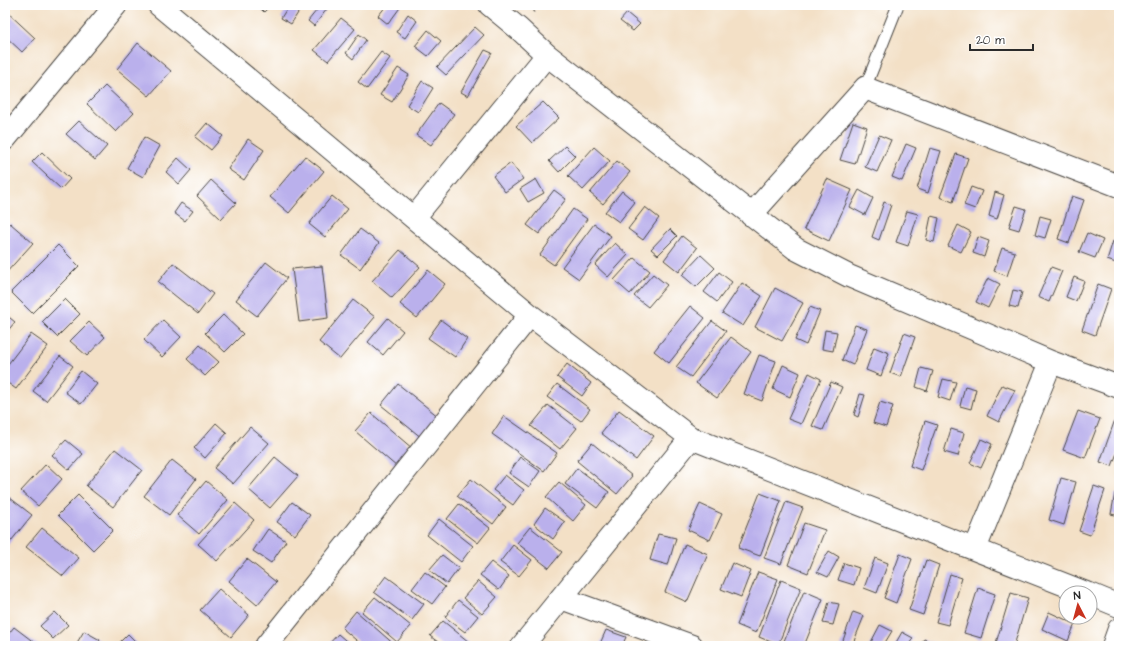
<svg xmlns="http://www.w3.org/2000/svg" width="1124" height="651" font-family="'Architects Daughter',sans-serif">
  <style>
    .building { fill: #bab0ec }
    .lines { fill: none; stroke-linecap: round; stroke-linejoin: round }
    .service-casing { stroke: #494642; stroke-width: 13 }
    .minor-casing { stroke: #494642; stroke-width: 24 }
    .path { stroke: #494642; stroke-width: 2.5; stroke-dasharray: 1 3; stroke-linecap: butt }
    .service { stroke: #fff; stroke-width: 11 }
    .minor { stroke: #fff; stroke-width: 22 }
  </style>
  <rect width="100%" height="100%" fill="#fff"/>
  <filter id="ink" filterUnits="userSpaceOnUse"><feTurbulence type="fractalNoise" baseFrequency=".025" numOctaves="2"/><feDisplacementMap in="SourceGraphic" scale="8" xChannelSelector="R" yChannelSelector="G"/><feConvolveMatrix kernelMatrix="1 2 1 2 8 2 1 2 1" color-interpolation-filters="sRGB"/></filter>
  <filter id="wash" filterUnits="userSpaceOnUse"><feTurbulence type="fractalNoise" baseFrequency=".012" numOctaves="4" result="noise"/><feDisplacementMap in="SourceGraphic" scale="16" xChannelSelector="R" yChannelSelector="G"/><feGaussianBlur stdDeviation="0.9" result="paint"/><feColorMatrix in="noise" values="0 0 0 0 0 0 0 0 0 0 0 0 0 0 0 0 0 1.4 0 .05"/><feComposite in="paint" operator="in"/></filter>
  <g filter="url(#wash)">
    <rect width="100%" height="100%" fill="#f3e0c6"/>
    <g id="blocks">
      <path class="building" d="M257,5H271L264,12Z
        M289,5H303L291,24L281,18Z
        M321,5H330L314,26L308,21Z
        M387,5H402L388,24L378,16Z
        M5,10L35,38L22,52L5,36Z
        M627,13L640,24L633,31L620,21Z
        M408,14L417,21L405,38L396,32Z
        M341,18L355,29L328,61L314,50Z
        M475,27L484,35L446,75L437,67Z
        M428,30L441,41L428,56L415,46Z
        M359,34L366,40L353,59L346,53Z
        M138,43L171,71L149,96L117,69Z
        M485,50L492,53L468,96L461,92Z
        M381,52L390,58L367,89L358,82Z
        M398,68L409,75L392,102L380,95Z
        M422,81L433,88L418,112L407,105Z
        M105,86L134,113L116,132L87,104Z
        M543,102L559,118L532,143L516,126Z
        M439,103L454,114L431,145L416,135Z
        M79,121L107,146L95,160L66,134Z
        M853,122L867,127L855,164L840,160Z
        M207,123L223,136L211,150L195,137Z
        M879,135L891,140L877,172L865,167Z
        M144,137L160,146L143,177L127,168Z
        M248,139L264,150L244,180L228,169Z
        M906,144L916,148L902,181L892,177Z
        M565,146L575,156L559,172L549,161Z
        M594,147L610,161L583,190L568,176Z
        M930,148L941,151L928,193L917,189Z
        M42,152L70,179L61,189L32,162Z
        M956,154L968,158L953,202L940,197Z
        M305,156L324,171L289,213L270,197Z
        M178,158L191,170L179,184L166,172Z
        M617,161L630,172L603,204L590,193Z
        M511,163L523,179L505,192L493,176Z
        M536,179L544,193L528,202L520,189Z
        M827,179L852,190L829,241L804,229Z
        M211,180L236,203L221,219L197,196Z
        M971,187L982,191L975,209L964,205Z
        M554,190L566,199L539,234L527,225Z
        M859,190L873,198L865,215L850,207Z
        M622,191L635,202L619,222L605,212Z
        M995,192L1004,195L997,219L989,216Z
        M332,196L348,209L325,237L309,224Z
        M1072,196L1084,200L1069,243L1058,239Z
        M884,202L891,205L879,240L872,237Z
        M181,203L193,211L185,221L174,213Z
        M1016,206L1026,209L1019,230L1009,227Z
        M645,207L659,218L643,240L628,229Z
        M573,209L587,219L554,265L540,255Z
        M907,211L918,214L908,246L896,242Z
        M931,216L939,218L934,242L926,240Z
        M1040,216L1051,219L1045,238L1035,235Z
        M10,223L33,243L5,274V229Z
        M594,224L611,236L579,279L562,267Z
        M958,225L971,232L961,252L948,246Z
        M360,229L379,243L360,269L341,255Z
        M670,229L677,236L658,255L651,249Z
        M1087,233L1103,240L1095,258L1079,252Z
        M682,236L697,248L679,272L664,260Z
        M978,237L989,241L984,257L973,253Z
        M1113,241L1119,243V264L1107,260Z
        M615,243L628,255L608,277L595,265Z
        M58,245L79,266L32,313L11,292Z
        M1002,248L1015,252L1007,276L994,271Z
        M400,250L420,267L392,298L372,281Z
        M701,255L715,268L696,287L682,275Z
        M634,258L650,271L630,294L614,280Z
        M266,262L287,278L257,316L236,300Z
        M173,263L213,294L198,314L158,282Z
        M322,266L328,318L299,322L292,269Z
        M1051,267L1062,271L1049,302L1038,297Z
        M428,270L445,284L417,318L400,304Z
        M719,272L732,282L717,302L704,292Z
        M653,274L667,285L648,307L634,296Z
        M1074,277L1084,281L1076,301L1066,297Z
        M988,278L1000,284L988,308L976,302Z
        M742,283L762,296L743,326L722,313Z
        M1098,284L1111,289L1095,335L1082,330Z
        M775,288L803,303L782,341L755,327Z
        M1013,290L1022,292L1018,308L1009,306Z
        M65,299L80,314L57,337L42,322Z
        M353,300L375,317L340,359L319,342Z
        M690,306L705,318L669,363L654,351Z
        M810,307L820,311L806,345L795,340Z
        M5,314L15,322L5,334Z
        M223,315L243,334L225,352L205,333Z
        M388,318L403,331L383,355L368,342Z
        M163,320L181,337L162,357L144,340Z
        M441,320L467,339L455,357L428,338Z
        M712,321L726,331L691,377L676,367Z
        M89,322L105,337L87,356L70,341Z
        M855,325L867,329L853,365L842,360Z
        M825,330L837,332L833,351L822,349Z
        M904,333L915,337L901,377L890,373Z
        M31,334L48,346L16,389L5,381V368Z
        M731,337L751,352L717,398L696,383Z
        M200,345L219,362L205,376L187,359Z
        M874,347L889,353L881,376L866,370Z
        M759,355L776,361L762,401L744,394Z
        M60,356L73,366L46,401L33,391Z
        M567,364L591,383L582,396L557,377Z
        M783,365L800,373L790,397L773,389Z
        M921,368L933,371L927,391L916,387Z
        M81,371L97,384L81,404L65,392Z
        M809,373L821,379L801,424L788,419Z
        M943,379L956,382L950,401L938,397Z
        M831,382L842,387L823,430L812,426Z
        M398,384L439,417L422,438L381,405Z
        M557,384L590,409L581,421L547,397Z
        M1002,385L1015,390L999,422L987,416Z
        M965,386L976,389L971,409L960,406Z
        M860,394L865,395L858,417L854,415Z
        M880,402L893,406L886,427L873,423Z
        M548,405L577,428L560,449L531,426Z
        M619,410L654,436L636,460L601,433Z
        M1078,411L1100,419L1085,458L1063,450Z
        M371,413L413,449L397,467L355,431Z
        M1117,414H1119V448L1112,466L1100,462Z
        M504,416L557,453L544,471L492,434Z
        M925,421L937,425L921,470L910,466Z
        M216,423L227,433L205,458L194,448Z
        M250,427L269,443L233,484L214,468Z
        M951,429L964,433L958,456L944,452Z
        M981,439L992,444L981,468L970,463Z
        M66,440L83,454L69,470L52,455Z
        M592,443L632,476L617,494L577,461Z
        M115,449L142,470L113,507L86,486Z
        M275,457L298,476L270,508L248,489Z
        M520,457L540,471L529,487L509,473Z
        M172,460L196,479L169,515L144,496Z
        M46,464L62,479L38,506L21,491Z
        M577,468L609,492L597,508L565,484Z
        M505,475L524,490L513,505L493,490Z
        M1061,478L1076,482L1064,525L1049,520Z
        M471,479L506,507L493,524L457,496Z
        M206,481L228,500L199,534L177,515Z
        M559,482L586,505L573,521L546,497Z
        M1094,486L1105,490L1090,535L1079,531Z
        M760,493L781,501L760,556L738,548Z
        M1115,493L1119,494V516L1111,514Z
        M5,494L32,515L7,546L5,544Z
        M78,495L113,530L93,550L58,515Z
        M292,502L310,515L295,535L277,522Z
        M786,502L803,508L781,564L764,558Z
        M235,503L254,520L217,561L198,544Z
        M459,504L490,528L478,543L447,519Z
        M700,504L722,514L710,540L688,530Z
        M545,508L565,522L553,539L534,524Z
        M439,519L473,546L461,562L427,535Z
        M804,523L825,530L808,573L788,565Z
        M530,527L562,552L549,568L517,543Z
        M42,528L79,558L63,576L26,547Z
        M268,529L286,541L271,563L253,551Z
        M658,534L676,538L668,565L650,560Z
        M685,544L708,554L687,602L665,592Z
        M513,545L532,560L519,576L500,562Z
        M829,551L839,557L828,577L817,572Z
        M900,554L912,559L896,603L884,598Z
        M442,555L459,568L447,584L429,570Z
        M875,558L888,563L877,593L864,588Z
        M247,559L276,582L257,605L229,581Z
        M926,560L939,565L923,615L909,610Z
        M491,562L509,576L499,590L480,575Z
        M732,563L751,571L741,597L721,589Z
        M844,563L859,568L854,585L838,580Z
        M425,572L445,587L432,604L412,589Z
        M758,572L778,579L756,633L737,625Z
        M950,574L962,578L948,625L936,622Z
        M386,576L424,604L412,620L374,592Z
        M781,580L801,588L778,645L759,637Z
        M478,581L497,597L482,614L463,598Z
        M978,588L995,594L981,638L964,633Z
        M219,589L249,615L231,637L200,610Z
        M804,591L823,599L804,646H797L784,641Z
        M1011,593L1028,598L1014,646H1008L996,643Z
        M375,597L411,626L397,642L362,612Z
        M458,600L478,616L465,632L445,617Z
        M829,602L839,604L833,625L823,623Z
        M356,611L396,646H363L342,628Z
        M55,612L68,625L53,639L40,626Z
        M853,612L864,616L852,646H841Z
        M1049,612L1075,624L1068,641L1042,629Z
        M443,621L474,646H443L430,636Z
        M880,625L892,631L883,646H869Z
        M14,627L39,646H5V638Z
        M606,630L626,637L622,646H599Z
        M84,631L100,640L96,646H75Z
        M902,632L913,638L908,646H894Z
        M128,634L140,646H116Z
        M338,634L352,646H327Z
        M924,639L941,646H921Z"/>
    </g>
  </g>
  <g filter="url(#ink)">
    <use href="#blocks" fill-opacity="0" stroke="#494642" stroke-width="1"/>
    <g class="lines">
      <defs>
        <path id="service" d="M865,88L898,5"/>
        <path id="minor" d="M159,5L530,315L691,438L1086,593
          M490,5L519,29L547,55L796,249L849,276L1051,362L1119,387
          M5,139L116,5
          M751,215L865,88L1119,186
          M414,218L547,55
          M975,549L1051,362
          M1090,594L1119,606
          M561,598L692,646
          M266,646L530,315
          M522,646L691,438
          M1113,646L1119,629"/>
      </defs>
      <use href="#service" class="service-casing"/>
      <use href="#minor" class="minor-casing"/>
      <path class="path" d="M533,12L539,5"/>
      <use href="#service" class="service"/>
      <use href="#minor" class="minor"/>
    </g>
  </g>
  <rect width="1124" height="651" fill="none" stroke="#fff" stroke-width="20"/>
  <g transform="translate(1078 605) rotate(354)"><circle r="19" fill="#ffffff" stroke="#aaaaaa"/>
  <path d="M0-3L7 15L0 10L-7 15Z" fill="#c8321e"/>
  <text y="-6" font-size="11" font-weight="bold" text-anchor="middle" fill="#2b2b2b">N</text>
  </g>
  <path d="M970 44v6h63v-6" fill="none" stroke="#2b2b2b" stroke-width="2"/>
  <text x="976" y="44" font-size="12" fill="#2b2b2b" stroke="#ffffff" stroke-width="3" paint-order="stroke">20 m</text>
</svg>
